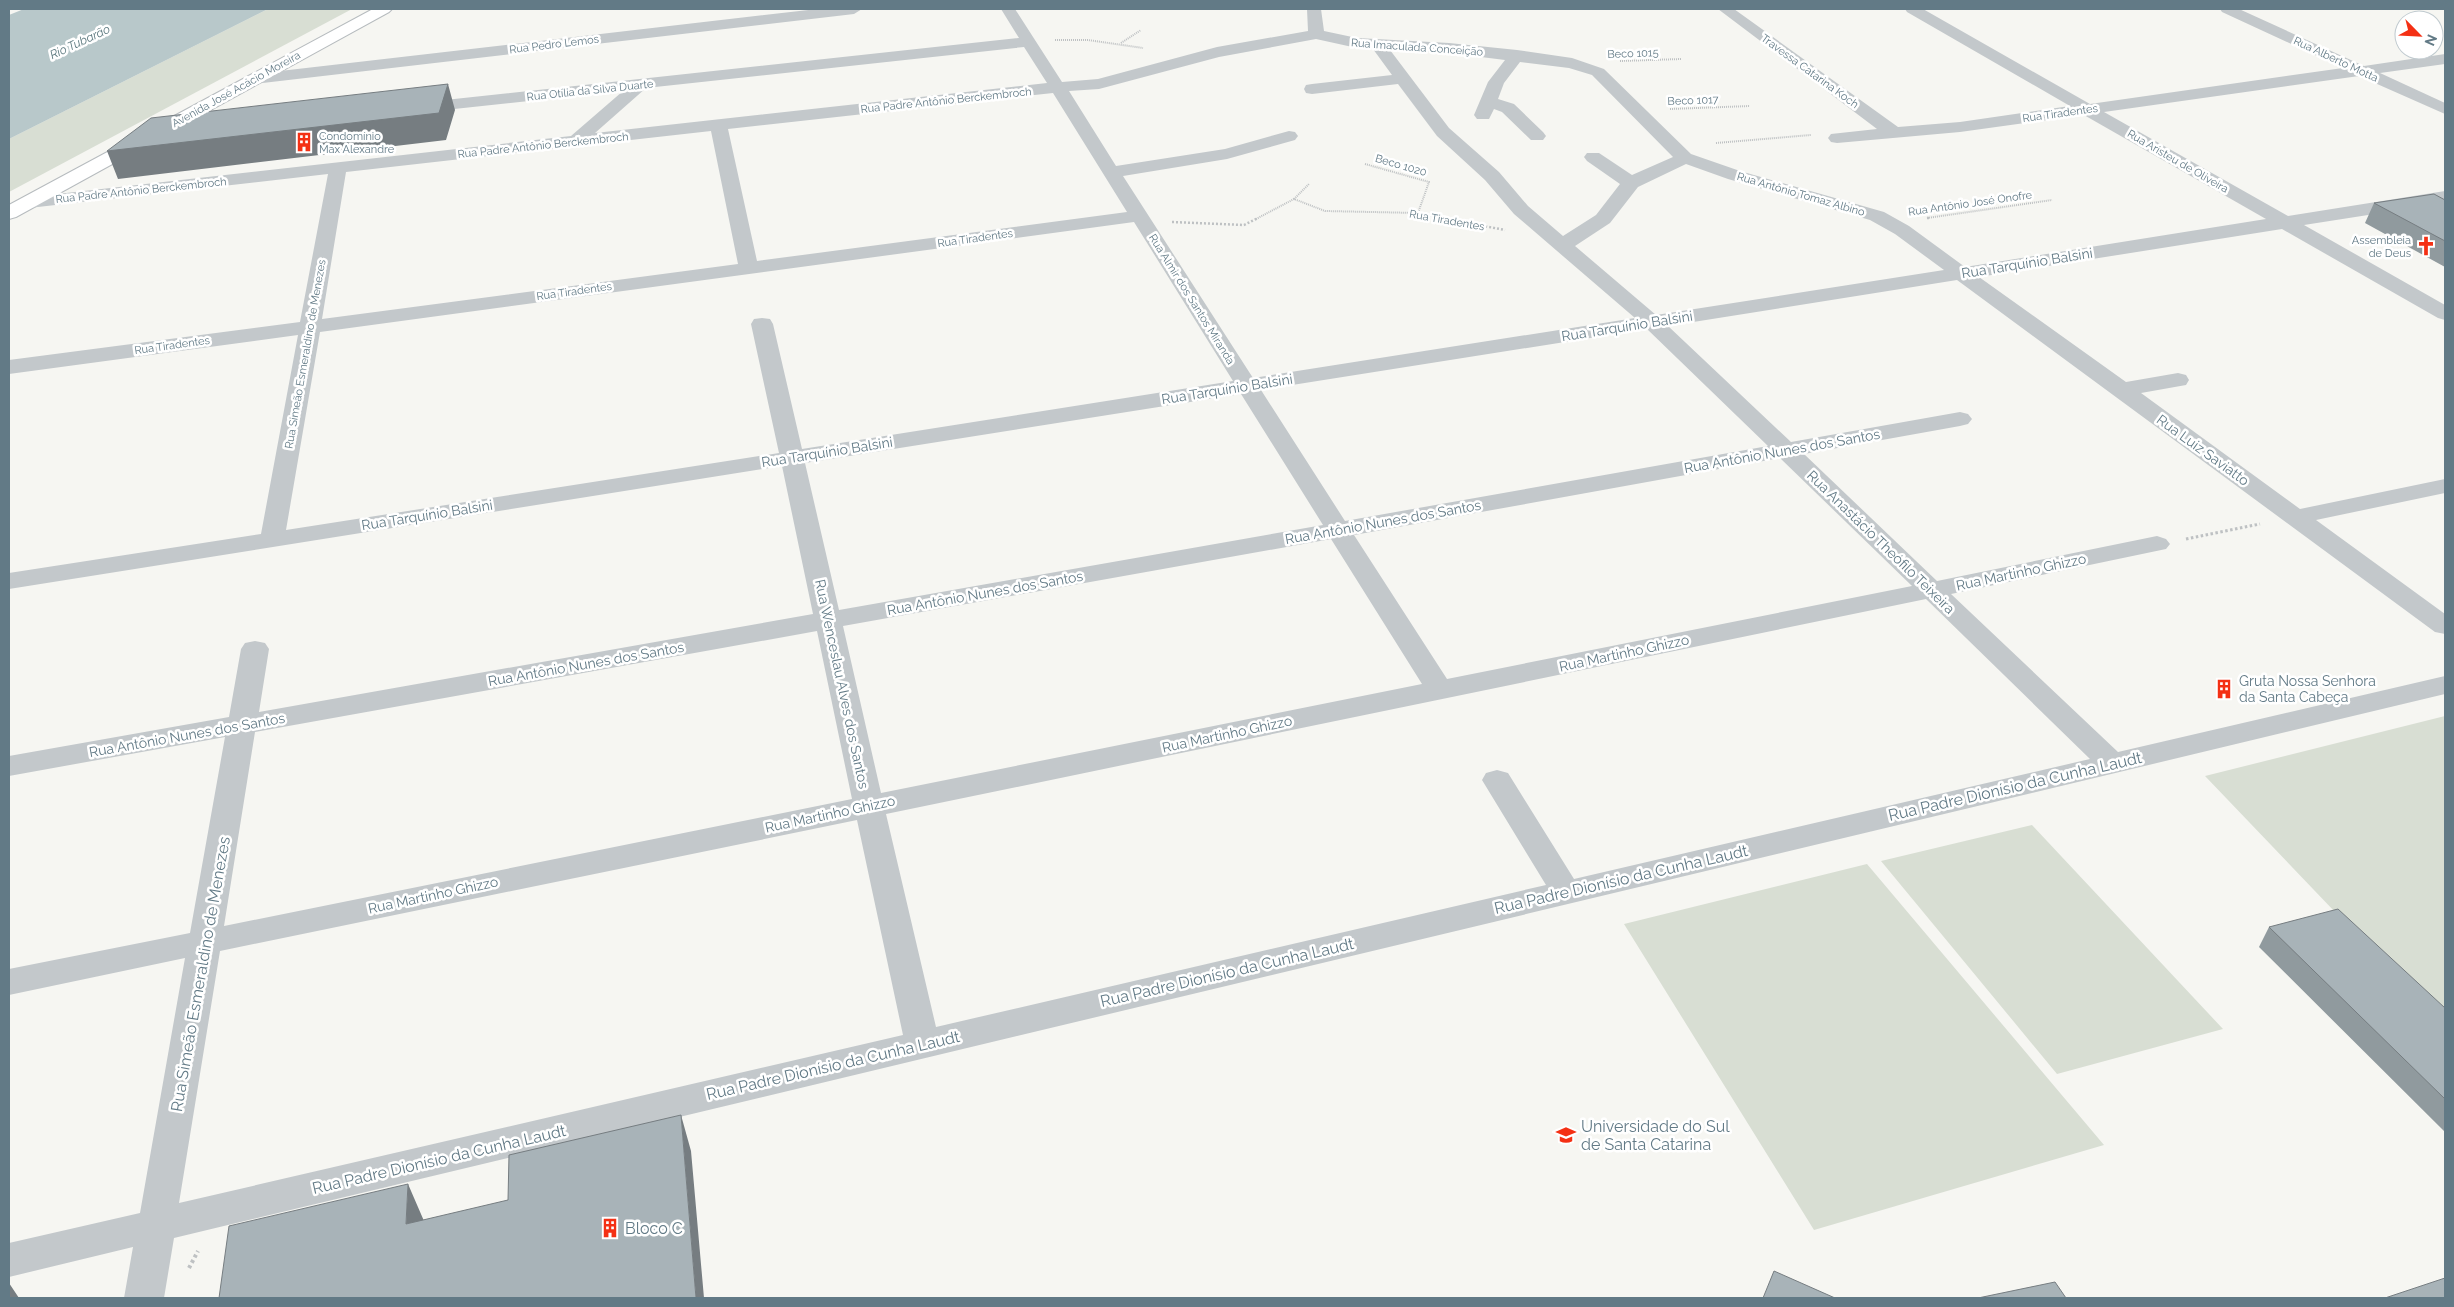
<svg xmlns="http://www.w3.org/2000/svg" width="2454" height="1307" font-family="Raleway,sans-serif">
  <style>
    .green { fill: #d8ded3 }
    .water { fill: #b8c8ca }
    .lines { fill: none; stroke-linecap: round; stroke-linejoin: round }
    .major-casing { stroke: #b6bbbe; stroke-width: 2 }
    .path-far3 { stroke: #bec1c3; stroke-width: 2; stroke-dasharray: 1 1; stroke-linecap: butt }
    .path-far2 { stroke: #bec1c3; stroke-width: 2.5; stroke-dasharray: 2 2; stroke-linecap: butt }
    .path-far1 { stroke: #bec1c3; stroke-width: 3; stroke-dasharray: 2.5 2.5; stroke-linecap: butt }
    .path { stroke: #bec1c3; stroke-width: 4; stroke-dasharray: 3 3; stroke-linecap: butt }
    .minor { fill: #c3c8cb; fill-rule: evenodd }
    .major { fill: #fff; fill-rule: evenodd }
    .wall { fill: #909a9e }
    .shaded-wall { fill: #767d81 }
    .building { fill: #a8b3b8; stroke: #767d81 }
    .labels { text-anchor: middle; stroke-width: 5; stroke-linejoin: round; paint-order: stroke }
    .far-street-label { font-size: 11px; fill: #627a86; stroke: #fff }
    .far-poi-label { font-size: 11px; fill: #627a86; stroke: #fff; text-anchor: start }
    .far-water-label { font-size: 12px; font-style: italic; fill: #59767c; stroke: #fff }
    .street-label { font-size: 14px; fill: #627a86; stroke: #fff }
    .poi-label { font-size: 14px; fill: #627a86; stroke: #fff; text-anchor: start }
    .near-street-label { font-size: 16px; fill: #627a86; stroke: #fff }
    .near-poi-label { font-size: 16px; fill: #627a86; stroke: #fff; text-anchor: start }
  </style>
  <rect width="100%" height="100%" fill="#f6f6f2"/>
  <path class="green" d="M268,9H352L9,192V139Z
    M2445,716V1027L2205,776Z
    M2032,825L2223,1029L2057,1074L1881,861Z
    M1867,864L2104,1145L1814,1230L1624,924Z"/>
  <path class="water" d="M24,9H268L9,139V15Z"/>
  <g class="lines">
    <defs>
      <path id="major" d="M373,9H392L389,12L16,217L9,219V205Z"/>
    </defs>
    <use href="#major" class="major-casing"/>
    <path class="path-far3" d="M1055,40H1088L1143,48
      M1121,43L1141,30
      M1620,61L1681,59
      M1670,109L1750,106
      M1716,143L1811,135
      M1365,164L1429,182L1418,213
      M1294,199L1309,184
      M1927,218L2052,200
      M1256,219L1294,199L1325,211L1418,213L1448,219"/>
    <path class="path-far2" d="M1442,218L1505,230
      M1927,218H1929
      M1172,222L1244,225L1258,218"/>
    <path class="path-far1" d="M2186,539L2260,524"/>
    <path class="path" d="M189,1268L198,1251"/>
    <path class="minor" d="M817,9H862L854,14L254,84L248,83L246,79L248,75L254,74Z
      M1001,9H1015L1062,82L1098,79L1217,47L1308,31L1307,9H1321L1324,31L1357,38L1449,43L1517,50L1572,58L1604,69L1691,154L1740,171L1884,212L1909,226L1965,267L2266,219L2084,115L1960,132L1837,143L1831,142L1828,138L1831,134L1877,129L1718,9H1734L1898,127L1960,122L2070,106L1907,12L1905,9H1923L2090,104L2343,68L2222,12L2220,9H2239L2364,66L2445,54V64L2380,73L2445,103V114L2359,76L2104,112L2288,216L2445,191V203L2304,225L2445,305V320L2438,318L2282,229L1979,277L2126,382L2178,373L2186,375L2189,380L2186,385L2141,393L2300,509L2445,479V493L2316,520L2445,614V634L2435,632L1957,280L1668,326L1791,442L1960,412L1968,414L1972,419L1968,424L1960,426L1804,454L1937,581L2157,536L2166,539L2170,544L2166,549L1951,594L2118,752L2445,676V694L174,1238L164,1298H124L133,1247L9,1277V1243L140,1213L185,958L9,995V969L190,933L225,737L9,776V756L229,717L241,649L245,643L255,641L265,643L269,649L259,712L813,614L782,466L9,589V573L261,534L298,335L9,374V360L300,322L328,174L29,208L22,206L20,202L22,198L571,136L623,91L417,113L411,112L408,108L411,104L417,103L1019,38ZM1316,39L1357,48L1373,49L1392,75L1312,84L1306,85L1304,89L1306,93L1312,94L1398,84L1437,136L1485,180L1514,214L1635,318L1253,378L1123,176L1227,159L1295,140L1298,136L1295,132L1289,131L1225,149L1116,166L1069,91L1099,89L1219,57ZM1024,47L1047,83L595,133L646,88ZM1390,50L1449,53L1505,60L1488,82L1474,115L1477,119H1489L1494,109L1502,112L1531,140H1543L1546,136L1543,132L1514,104L1498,99L1504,83L1520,62L1569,68L1592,75L1673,157L1632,175L1599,153H1587L1584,157L1587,161L1620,184L1596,215L1563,236L1528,206L1499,172L1449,128ZM1053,93L1127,212L757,261L728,129ZM711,131L738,264L322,319L346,172ZM1686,164L1728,179L1870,220L1895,234L1944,270L1656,315L1575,246L1610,223L1638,187ZM1134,222L1233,381L802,449L773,324L770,319L762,318L754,319L751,324L779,453L286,530L320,332ZM1647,329L1768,446L1345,521L1261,390ZM1241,394L1323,525L839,610L805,463ZM1780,458L1912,586L1447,679L1354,535ZM1331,539L1422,684L881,793L843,626ZM1926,599L2090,759L1574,879L1508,773L1497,770L1486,773L1482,780L1546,885L936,1027L886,814ZM817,631L852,799L224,926L255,732ZM857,820L903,1035L179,1203L220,951Z"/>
    <use href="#major" class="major"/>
  </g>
  <path class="wall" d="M2445,200V267L2365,223L2374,203Z
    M2269,927L2445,1008V1132L2259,947Z"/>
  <path class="shaded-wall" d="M448,84L455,110L446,140L118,179L107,151Z
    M681,1115L691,1151L704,1298H696Z
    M408,1184L424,1221L406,1224Z
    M9,1283L19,1298H9Z"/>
  <path class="building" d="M448,84L439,113L107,151L151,118Z
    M2434,194L2445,200V241L2374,203Z
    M2338,909L2445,1008V1099L2269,927Z
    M681,1115L696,1298H219L229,1226L408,1184L406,1224L508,1200L509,1155Z
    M1774,1271L1835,1298H1763Z
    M2445,1278V1298H2385Z
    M2055,1282L2066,1298H1978Z"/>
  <defs>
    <symbol id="building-bare" viewBox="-9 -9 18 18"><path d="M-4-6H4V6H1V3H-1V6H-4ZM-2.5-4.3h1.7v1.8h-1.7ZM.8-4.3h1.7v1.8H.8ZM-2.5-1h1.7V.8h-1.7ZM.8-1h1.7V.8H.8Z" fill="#f43014" stroke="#fff" stroke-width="2.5" paint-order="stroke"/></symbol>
    <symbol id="church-bare" viewBox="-9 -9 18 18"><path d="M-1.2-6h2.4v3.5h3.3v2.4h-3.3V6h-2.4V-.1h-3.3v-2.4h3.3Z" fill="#f43014" stroke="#fff" stroke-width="2.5" paint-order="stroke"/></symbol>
    <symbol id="university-bare" viewBox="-9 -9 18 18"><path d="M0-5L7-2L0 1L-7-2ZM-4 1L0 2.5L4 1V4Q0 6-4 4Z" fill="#f43014" stroke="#fff" stroke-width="2.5" paint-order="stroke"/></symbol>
  </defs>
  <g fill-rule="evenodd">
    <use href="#building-bare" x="290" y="128" width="28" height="28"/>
    <use href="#church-bare" x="2412" y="232" width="28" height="28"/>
    <use href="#building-bare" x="2210" y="675" width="28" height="28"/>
    <use href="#university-bare" x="1552" y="1121" width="28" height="28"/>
    <use href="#building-bare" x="596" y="1214" width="28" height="28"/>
  </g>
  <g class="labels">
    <g class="far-street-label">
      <text transform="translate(554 44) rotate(-7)" y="4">Rua Pedro Lemos</text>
      <text transform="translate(1417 47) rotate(4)" y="4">Rua Imaculada Conceição</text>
      <text transform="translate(1633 53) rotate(-2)" y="4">Beco 1015</text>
      <text transform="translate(2336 59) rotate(25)" y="4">Rua Alberto Motta</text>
      <text transform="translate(1810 71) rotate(36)" y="4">Travessa Catarina Koch</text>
      <text transform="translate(236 89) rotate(-29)" y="4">Avenida José Acácio Moreira</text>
      <text transform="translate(590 90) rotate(-6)" y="4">Rua Otília da Silva Duarte</text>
      <text transform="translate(946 100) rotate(-6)" y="4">Rua Padre Antônio Berckembroch</text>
      <text transform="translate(1693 100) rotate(-2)" y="4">Beco 1017</text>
      <text transform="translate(2060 113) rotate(-8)" y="4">Rua Tiradentes</text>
      <text transform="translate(543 145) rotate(-6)" y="4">Rua Padre Antônio Berckembroch</text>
      <text transform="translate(2178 161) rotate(30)" y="4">Rua Aristeu de Oliveira</text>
      <text transform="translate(1401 165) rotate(16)" y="4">Beco 1020</text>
      <text transform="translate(141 190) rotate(-6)" y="4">Rua Padre Antônio Berckembroch</text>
      <text transform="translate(1801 194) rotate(16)" y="4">Rua Antônio Tomaz Albino</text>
      <text transform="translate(1970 203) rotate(-8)" y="4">Rua Antônio José Onofre</text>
      <text transform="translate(1447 220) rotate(10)" y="4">Rua Tiradentes</text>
      <text transform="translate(975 238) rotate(-8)" y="4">Rua Tiradentes</text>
      <text transform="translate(574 291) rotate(-8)" y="4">Rua Tiradentes</text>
      <text transform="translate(1192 299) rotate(58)" y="4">Rua Almir dos Santos Miranda</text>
      <text transform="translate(172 345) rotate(-8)" y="4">Rua Tiradentes</text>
      <text transform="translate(305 354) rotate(-80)" y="4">Rua Simeão Esmeraldino de Menezes</text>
    </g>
    <g class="far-poi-label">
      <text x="319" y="140">Condomínio<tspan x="319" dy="13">Max Alexandre</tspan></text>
      <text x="2411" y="244" text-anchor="end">Assembleia<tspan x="2411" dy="13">de Deus</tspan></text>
    </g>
    <g class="far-water-label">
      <text transform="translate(80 42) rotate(-25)" y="4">Rio Tubarão</text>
    </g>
    <g class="street-label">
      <text transform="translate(2027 263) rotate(-9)" y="5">Rua Tarquínio Balsini</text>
      <text transform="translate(1627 326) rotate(-9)" y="5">Rua Tarquínio Balsini</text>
      <text transform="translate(1227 389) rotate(-9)" y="5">Rua Tarquínio Balsini</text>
      <text transform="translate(2203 450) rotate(36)" y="5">Rua Luiz Saviatto</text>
      <text transform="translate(1782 451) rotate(-10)" y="5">Rua Antônio Nunes dos Santos</text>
      <text transform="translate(827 452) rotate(-9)" y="5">Rua Tarquínio Balsini</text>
      <text transform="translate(427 515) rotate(-9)" y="5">Rua Tarquínio Balsini</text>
      <text transform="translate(1383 522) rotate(-10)" y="5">Rua Antônio Nunes dos Santos</text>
      <text transform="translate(1881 542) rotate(44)" y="5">Rua Anastácio Theófilo Teixeira</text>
      <text transform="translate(2021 572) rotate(-12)" y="5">Rua Martinho Ghizzo</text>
      <text transform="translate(985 593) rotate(-10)" y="5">Rua Antônio Nunes dos Santos</text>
      <text transform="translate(1624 653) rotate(-12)" y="5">Rua Martinho Ghizzo</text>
      <text transform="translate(586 664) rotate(-10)" y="5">Rua Antônio Nunes dos Santos</text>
      <text transform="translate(842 684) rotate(78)" y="5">Rua Wenceslau Alves dos Santos</text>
      <text transform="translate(1227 734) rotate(-12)" y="5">Rua Martinho Ghizzo</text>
      <text transform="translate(187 735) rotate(-10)" y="5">Rua Antônio Nunes dos Santos</text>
      <text transform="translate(830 814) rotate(-12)" y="5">Rua Martinho Ghizzo</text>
      <text transform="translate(433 895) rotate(-12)" y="5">Rua Martinho Ghizzo</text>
    </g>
    <g class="poi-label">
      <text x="2239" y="686">Gruta Nossa Senhora<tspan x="2239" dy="16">da Santa Cabeça</tspan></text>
    </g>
    <g class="near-street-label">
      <text transform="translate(2015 786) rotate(-13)" y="6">Rua Padre Dionísio da Cunha Laudt</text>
      <text transform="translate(1621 879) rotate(-13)" y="6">Rua Padre Dionísio da Cunha Laudt</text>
      <text transform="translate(1227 972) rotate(-13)" y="6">Rua Padre Dionísio da Cunha Laudt</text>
      <text transform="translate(200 974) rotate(-80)" y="6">Rua Simeão Esmeraldino de Menezes</text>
      <text transform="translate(833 1065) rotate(-13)" y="6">Rua Padre Dionísio da Cunha Laudt</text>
      <text transform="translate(439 1159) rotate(-13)" y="6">Rua Padre Dionísio da Cunha Laudt</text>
    </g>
    <g class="near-poi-label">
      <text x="1581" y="1132">Universidade do Sul<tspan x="1581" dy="18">de Santa Catarina</tspan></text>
      <text x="625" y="1234">Bloco C</text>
    </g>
  </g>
  <rect width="2454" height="1307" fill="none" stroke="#627a86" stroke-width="20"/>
  <g transform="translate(2419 35) rotate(114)"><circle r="24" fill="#ffffff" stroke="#c0cacf"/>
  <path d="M0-4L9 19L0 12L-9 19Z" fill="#f43014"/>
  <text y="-8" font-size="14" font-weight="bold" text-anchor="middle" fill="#627a86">N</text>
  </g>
</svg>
